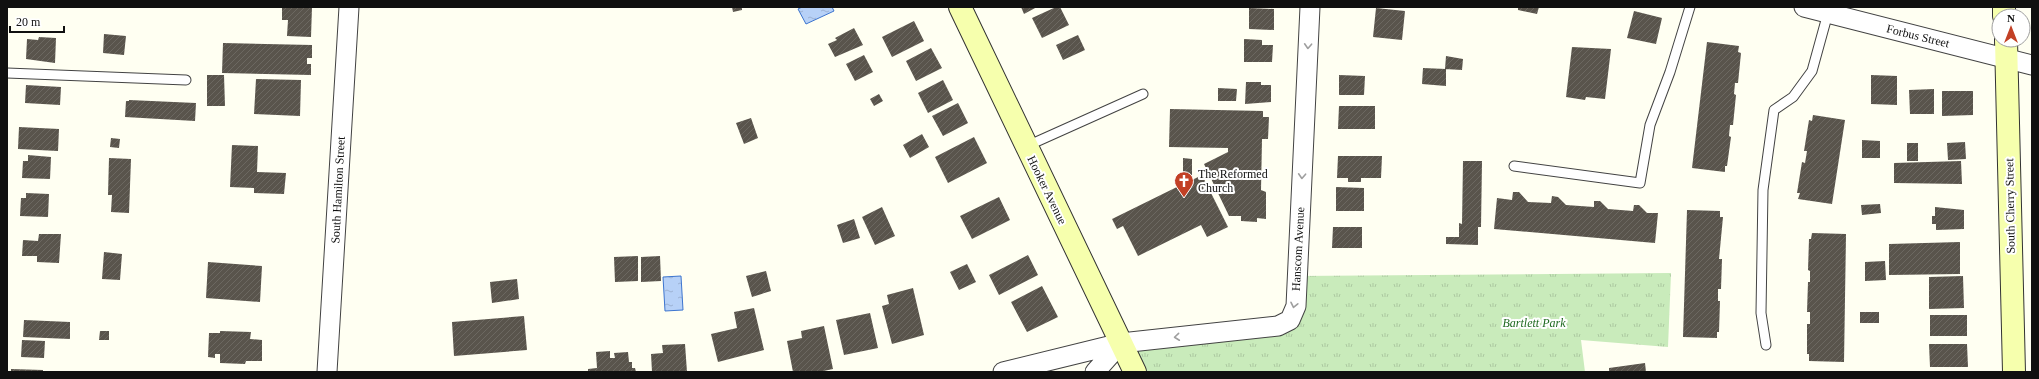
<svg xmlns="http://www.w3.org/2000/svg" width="2039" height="379" font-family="Georgia,serif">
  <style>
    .park { fill: url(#park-tufts) }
    .water { fill: url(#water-ripples); stroke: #3d75cf }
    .building { fill: url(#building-hatch) }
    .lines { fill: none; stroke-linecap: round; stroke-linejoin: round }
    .lane-casing { stroke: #434343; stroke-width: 11 }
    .street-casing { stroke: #434343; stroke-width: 21 }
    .secondary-casing { stroke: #323232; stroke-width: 24 }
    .lane { stroke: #fff; stroke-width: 9 }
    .street { stroke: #fff; stroke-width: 19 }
    .secondary { stroke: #f6ffad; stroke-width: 22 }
    .oneway { stroke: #9f9f9f }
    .labels { text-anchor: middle; stroke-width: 4; stroke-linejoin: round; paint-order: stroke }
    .street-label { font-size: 12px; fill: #101010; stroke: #fff }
    .poi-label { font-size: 12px; fill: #101010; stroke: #fff; text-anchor: start }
    .park-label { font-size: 12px; font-style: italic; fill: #1e691f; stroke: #fff }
  </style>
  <defs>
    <pattern id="park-tufts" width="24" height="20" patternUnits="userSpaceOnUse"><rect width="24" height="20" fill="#c9ebbb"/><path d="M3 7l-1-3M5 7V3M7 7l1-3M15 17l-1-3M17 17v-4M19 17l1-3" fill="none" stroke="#acc8a0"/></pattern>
    <pattern id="water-ripples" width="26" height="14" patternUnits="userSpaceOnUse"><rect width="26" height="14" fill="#b7d1f7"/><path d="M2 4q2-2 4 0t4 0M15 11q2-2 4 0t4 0" fill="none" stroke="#9cb2d3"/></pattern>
    <pattern id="building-hatch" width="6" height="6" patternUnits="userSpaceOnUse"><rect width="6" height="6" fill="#59544c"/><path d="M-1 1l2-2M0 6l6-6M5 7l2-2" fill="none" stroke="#6c6861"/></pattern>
  </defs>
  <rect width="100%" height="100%" fill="#fffff2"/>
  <path class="park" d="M1671,273L1668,347L1581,340L1585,372H1135L1121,343L1290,319L1297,276Z"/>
  <path class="water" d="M802,7H832L834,11L806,24L798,9Z
    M681,276L683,310L665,311L663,277Z"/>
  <path class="building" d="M282,7H312L311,37L287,36L288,20H282Z
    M732,7H742V10L733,12Z
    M1021,7H1037L1024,14Z
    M1056,7H1060L1069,25L1042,38L1032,18Z
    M1518,7H1539L1537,14L1518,10Z
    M1249,8L1274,9V30L1249,29Z
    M1376,8L1405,11L1402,40L1373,37Z
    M1634,11L1662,18L1656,44L1627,38Z
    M914,21L924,41L892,57L882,37Z
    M854,28L863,45L835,57L828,44L837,40L835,38Z
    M104,34L126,36L124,55L103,53Z
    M1078,35L1085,50L1063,60L1056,45Z
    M39,37L56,38L55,63L26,59L27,39L38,40Z
    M1244,39L1262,40V45H1273L1272,62H1244Z
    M1707,42L1739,46L1738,52L1741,53L1738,83H1735L1734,94L1736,95L1733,125H1730L1729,136L1731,137L1727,166H1725V172L1692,168Z
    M223,43L312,45V58H307V64H311V75L222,73Z
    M1572,47L1611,49L1605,99L1586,97L1585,100L1566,97Z
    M931,48L942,68L916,81L906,61Z
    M864,55L873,72L855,81L846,64Z
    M1446,56L1463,59L1462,70L1445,69Z
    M1423,68L1446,69V86L1422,84Z
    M207,75H224L225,106H207Z
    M1339,75L1365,76L1364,95H1339Z
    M1871,75L1897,76V105L1871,104Z
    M256,79L301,80L300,116L254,114Z
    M943,80L953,100L928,113L918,93Z
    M1246,82H1261V85H1271V102L1245,104Z
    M26,85L61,87L60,105L25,103Z
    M1218,88L1237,89L1236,101H1218Z
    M1934,89V114H1910L1909,90Z
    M1942,91H1973V115L1942,116Z
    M879,94L883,101L874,106L870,99Z
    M129,100L196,103L195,121L125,117L126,101H129Z
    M958,103L968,123L943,136L932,116Z
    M1339,106H1375V129H1338Z
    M1170,109L1263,111V117H1269L1268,139H1262L1261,190L1266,192V219L1257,218V222L1241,221V216H1229L1204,164L1228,152V148L1169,147Z
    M1813,115L1845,120L1832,204L1798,199L1800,193H1797L1802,162L1805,163L1807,151H1804L1809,120L1812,121Z
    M751,118L758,138L744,144L736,123Z
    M19,127L59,129L58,151L18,149Z
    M922,134L929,147L910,158L903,145Z
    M974,137L987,163L948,183L935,157Z
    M111,138L120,139L119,148L110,147Z
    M1862,140L1880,141V158H1862Z
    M1965,142L1966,159L1948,160L1947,143Z
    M1907,143H1918V161H1907Z
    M232,145L258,146L257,172L286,173L284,194L254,193V188L230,187Z
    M28,155L51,157L50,179L22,178L23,161H28Z
    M1338,156H1382L1381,178H1361V182H1348V178H1337Z
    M109,158L131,159L129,213L111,212L112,195H108Z
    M1183,158L1192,159V180L1202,175L1228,227L1207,237L1201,225L1138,256L1123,226L1117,229L1112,219L1183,184Z
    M1463,161H1482L1481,227H1478V245L1446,244V237H1459V223L1462,224Z
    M1961,161L1962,184L1894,183V163Z
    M1336,187L1364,188V211H1336Z
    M1513,192H1519L1528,202L1551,203L1552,196L1558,197L1566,205L1594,207V201H1600L1608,209L1633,211L1634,205H1639L1647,213H1658L1655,243L1494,229L1497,198L1512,200Z
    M26,193L49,194L48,217L20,216L21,198H26Z
    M999,197L1010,220L972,239L960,216Z
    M1880,204L1881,213L1862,215L1861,205Z
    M882,207L895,236L875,245L862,217Z
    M1935,207L1964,210V229L1936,230V224H1932V216H1935Z
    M1687,210L1720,211V217H1723L1719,259H1722L1721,289H1718V301H1720L1719,332H1717V338L1683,337Z
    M854,219L860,238L843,243L837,225Z
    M1333,227H1362V248H1332Z
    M1812,233L1846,234L1844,362L1809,361V354H1807V324H1810V312H1807L1808,282H1810V271L1808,270L1809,239H1811Z
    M39,234H61L59,263L37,262V256H22L23,240L38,241Z
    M1960,242V274L1889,275V244Z
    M104,252L122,254L120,280L102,279Z
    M1028,255L1038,275L999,295L989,275Z
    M638,256V281L615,282L614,257Z
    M660,256L661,281L641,282V257Z
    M1885,261L1886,280L1865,281V262Z
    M208,262L262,266L260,302L206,298Z
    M967,264L976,282L959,290L950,272Z
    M766,271L771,291L752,297L746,276Z
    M1963,276L1964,308L1929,309V277Z
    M517,279L519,299L492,303L490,282Z
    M1042,286L1058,317L1027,332L1011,302Z
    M913,288L924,335L892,344L882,306L889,304L887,295Z
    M754,308L764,350L718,362L711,334L737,328L734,312Z
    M1860,312H1879V323H1860Z
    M870,313L878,348L844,355L836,320Z
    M1930,315H1967V336H1930Z
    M524,316L527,350L454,356L452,322Z
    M24,320L70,322V339L23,337Z
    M824,326L833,369L819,372H793L787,341L802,338L801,331Z
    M100,331H109V340H99Z
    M220,331L251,332L250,339L262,340V361H246L245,364L220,363V354H215V358L208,357L209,333H220Z
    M22,340L45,341L44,358L21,357Z
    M685,344L687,372H652L651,354L663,353L662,345Z
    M1929,344H1967L1968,367H1930Z
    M610,351V358H615L614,353L628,352L629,362H632V368H635L636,372H588V369L597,368L596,352Z
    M1645,363L1646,372H1609V368Z
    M11,369L43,370V372H11Z"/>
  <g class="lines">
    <defs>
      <path id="lane" d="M7,73L186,80
        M1027,146L1143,94
        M1514,166L1640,183L1650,125L1670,72L1690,7
        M1766,345L1761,313L1763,190L1774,110L1793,97L1812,71L1828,13"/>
      <path id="street" d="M1804,7L2032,65
        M327,372L349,7
        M1003,372L1121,343L1278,326L1290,320L1296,306L1310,7
        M1095,372L1121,343"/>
      <path id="secondary" d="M960,7L1135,372
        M2004,7V16
        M2006,40L2014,372"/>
    </defs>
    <use href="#lane" class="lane-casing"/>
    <use href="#street" class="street-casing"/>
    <use href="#secondary" class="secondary-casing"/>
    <use href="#lane" class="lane"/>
    <use href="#street" class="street"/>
    <use href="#secondary" class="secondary"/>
  </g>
  <defs><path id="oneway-chevron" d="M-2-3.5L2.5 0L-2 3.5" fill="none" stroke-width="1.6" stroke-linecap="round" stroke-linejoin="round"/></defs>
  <g class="oneway">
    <use href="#oneway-chevron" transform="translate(1308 46) rotate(93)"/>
    <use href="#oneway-chevron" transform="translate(1302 176) rotate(93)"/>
    <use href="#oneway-chevron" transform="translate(1294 305) rotate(102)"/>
    <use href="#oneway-chevron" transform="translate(1177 337) rotate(174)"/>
  </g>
  <defs>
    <symbol id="church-pin" viewBox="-11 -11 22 30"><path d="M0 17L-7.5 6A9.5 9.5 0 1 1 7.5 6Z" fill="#c24025" stroke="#fff"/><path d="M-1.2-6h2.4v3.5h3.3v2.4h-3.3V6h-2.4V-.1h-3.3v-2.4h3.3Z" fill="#fff"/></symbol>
  </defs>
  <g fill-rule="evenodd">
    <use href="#church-pin" x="1173" y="170" width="22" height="30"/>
  </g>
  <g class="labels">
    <g class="street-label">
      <text transform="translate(1918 36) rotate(14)" y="4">Forbus Street</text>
      <text transform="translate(338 190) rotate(-87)" y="4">South Hamilton Street</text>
      <text transform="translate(1047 190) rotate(64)" y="4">Hooker Avenue</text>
      <text transform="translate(2010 206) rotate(-91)" y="4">South Cherry Street</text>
      <text transform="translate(1298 249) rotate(-87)" y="4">Hanscom Avenue</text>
    </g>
    <g class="poi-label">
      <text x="1198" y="178">The Reformed<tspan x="1198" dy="14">Church</tspan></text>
    </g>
    <g class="park-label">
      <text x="1534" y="327">Bartlett Park</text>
    </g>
  </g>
  <rect width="2039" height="379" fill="none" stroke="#101010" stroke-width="16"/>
  <g transform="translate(2011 28)"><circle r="19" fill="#ffffff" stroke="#9f9f9f"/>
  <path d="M0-3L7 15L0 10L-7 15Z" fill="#c24025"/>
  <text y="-6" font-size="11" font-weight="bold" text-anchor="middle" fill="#101010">N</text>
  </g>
  <path d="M10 26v6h54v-6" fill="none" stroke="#101010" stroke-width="2"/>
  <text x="16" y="26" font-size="12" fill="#101010" stroke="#ffffff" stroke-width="3" paint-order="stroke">20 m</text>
</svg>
